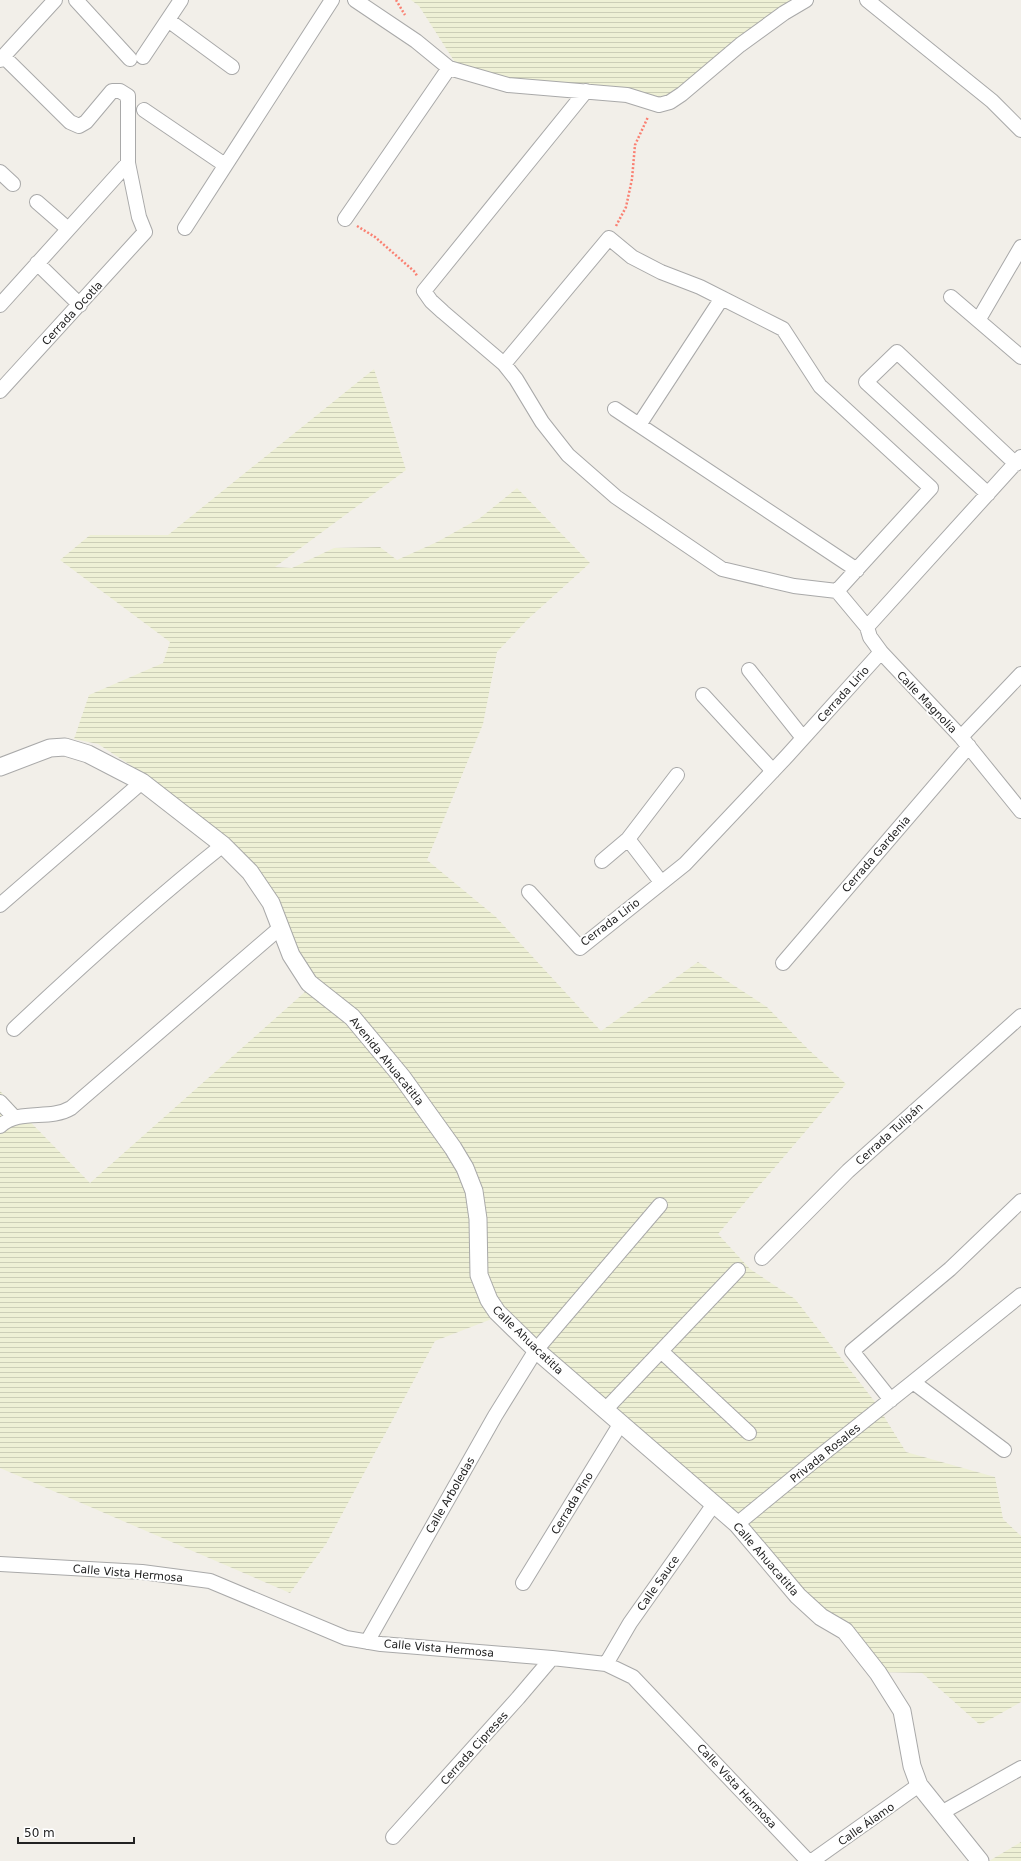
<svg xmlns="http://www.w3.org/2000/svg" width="1021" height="1861" font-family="'DejaVu Sans',sans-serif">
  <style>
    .farmland { fill: url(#farmland-rules) }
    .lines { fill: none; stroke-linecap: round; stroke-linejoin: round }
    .minor-casing { stroke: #a9a9a9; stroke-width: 16 }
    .tertiary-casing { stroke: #a9a9a9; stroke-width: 19 }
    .path { stroke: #fa8072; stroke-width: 2.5; stroke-dasharray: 2 2; stroke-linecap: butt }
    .minor { stroke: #fff; stroke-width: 14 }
    .tertiary { stroke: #fff; stroke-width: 17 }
    .labels { text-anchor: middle; stroke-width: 4; stroke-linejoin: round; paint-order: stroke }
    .street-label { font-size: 11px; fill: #222; stroke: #fff }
  </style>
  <defs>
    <pattern id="farmland-rules" width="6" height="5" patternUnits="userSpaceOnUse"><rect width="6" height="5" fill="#eef0d5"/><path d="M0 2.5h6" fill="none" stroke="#ccceb7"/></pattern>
  </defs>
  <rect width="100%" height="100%" fill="#f2efe9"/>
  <path class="farmland" d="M411,0H802L667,101L507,82L458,67L419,6Z
    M374,369L406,470L275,567L292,568L334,548L380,547L397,560L437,542L480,518L517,488L590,563L527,620L497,652L483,724L427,860L496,917L601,1031L698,962L767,1007L808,1049L846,1084L718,1234L750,1269L795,1299L875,1402L906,1452L995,1477L1003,1519L1021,1536V1702L980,1725L922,1673L880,1672L820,1614L739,1523L502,1315L435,1341L326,1544L290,1593L0,1468V1091L90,1183L315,983L287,944L223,843L152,779L98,744L74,739L89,695L163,663L170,642L60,560L90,535H168Z
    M1021,1842V1861H989Z"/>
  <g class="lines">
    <defs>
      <path id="minor" d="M76,0L130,59
        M355,0L416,41L449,68L508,85L627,95L659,105L670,102L682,94L740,45L784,13L806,0
        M867,0L992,101L1021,130
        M168,20L232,67
        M143,57L181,0
        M0,60L55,0
        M586,91L424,291L431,301L443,312L504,364L516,379L542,422L568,455L616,497L722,569L794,586L837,591
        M144,110L225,165
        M0,172L13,184
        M37,202L68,229
        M345,219L449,68
        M185,228L332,0
        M37,263L80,305
        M951,297L1021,357
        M0,305L128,163
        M979,319L1021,247
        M504,364L609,238L632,257L661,272L700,287L783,329L820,386L931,488L837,591
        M0,391L145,232L139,217L128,163V96L120,91H112L86,122L79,126L70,122L3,56
        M615,409L857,570
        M639,425L722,298
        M988,494L866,382L897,352L1016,464
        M837,591L867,627L870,637L881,652L961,737L1021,811
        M867,627L1021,457
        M749,670L803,738
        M703,695L773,771
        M961,737L1021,674
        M628,839L661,882
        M602,861L628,839L677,775
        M529,892L580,948L685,864L787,756L881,652
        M0,905L142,782
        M783,963L969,746
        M14,1029C82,965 150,903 223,845
        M0,1102L14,1117
        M0,1126C20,1108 49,1121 71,1108L281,927
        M762,1258L848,1171L1021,1016
        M661,1351L749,1433
        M913,1382L1021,1295
        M891,1400L852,1351L950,1269L1021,1201
        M605,1410L738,1270
        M737,1524L815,1460L913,1382L1004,1450
        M0,1564L142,1572L210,1581L346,1638L381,1644L552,1658L606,1664L633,1677L808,1861
        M523,1583L621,1423
        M367,1642L495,1416L536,1350L660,1205
        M606,1664L630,1623L714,1504
        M941,1813L1021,1768
        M393,1837L518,1698L552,1658
        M812,1861L919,1785"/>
      <path id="tertiary" d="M0,767L50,748L65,747L88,754L142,782L223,845L250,872L271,903L291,955L309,983L352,1017L402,1077L453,1148L465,1168L474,1191L478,1219L479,1275L489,1300L497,1312L536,1350L737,1524L798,1596L821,1617L845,1631L878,1673L902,1711L912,1766L919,1785L980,1861"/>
    </defs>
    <use href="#minor" class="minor-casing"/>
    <use href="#tertiary" class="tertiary-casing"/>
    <path class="path" d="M396,0L405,15
      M357,226L375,237L415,272L417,276
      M616,226L626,207L632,179L635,145L648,117"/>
    <use href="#minor" class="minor"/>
    <use href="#tertiary" class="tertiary"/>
  </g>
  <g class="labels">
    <g class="street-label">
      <text transform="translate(72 313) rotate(-47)" y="4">Cerrada Ocotla</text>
      <text transform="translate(843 694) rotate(-48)" y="4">Cerrada Lirio</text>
      <text transform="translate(927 702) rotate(46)" y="4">Calle Magnolia</text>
      <text transform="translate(876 854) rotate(-49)" y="4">Cerrada Gardenia</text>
      <text transform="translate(610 922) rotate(-37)" y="4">Cerrada Lirio</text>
      <text transform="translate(387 1061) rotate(51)" y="4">Avenida Ahuacatitla</text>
      <text transform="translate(889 1134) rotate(-42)" y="4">Cerrada Tulipán</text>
      <text transform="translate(528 1340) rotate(44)" y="4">Calle Ahuacatitla</text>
      <text transform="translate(825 1453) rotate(-39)" y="4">Privada Rosales</text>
      <text transform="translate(450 1495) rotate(-60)" y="4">Calle Arboledas</text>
      <text transform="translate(572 1503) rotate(-59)" y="4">Cerrada Pino</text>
      <text transform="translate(766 1559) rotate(49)" y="4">Calle Ahuacatitla</text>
      <text transform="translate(128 1573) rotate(5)" y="4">Calle Vista Hermosa</text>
      <text transform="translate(658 1583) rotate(-55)" y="4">Calle Sauce</text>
      <text transform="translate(439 1648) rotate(5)" y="4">Calle Vista Hermosa</text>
      <text transform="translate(474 1748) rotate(-48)" y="4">Cerrada Cipreses</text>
      <text transform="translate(737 1786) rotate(47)" y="4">Calle Vista Hermosa</text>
      <text transform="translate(866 1824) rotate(-35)" y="4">Calle Álamo</text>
    </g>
  </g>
  <path d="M18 1837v6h116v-6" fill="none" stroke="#222222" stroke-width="2"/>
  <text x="24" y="1837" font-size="12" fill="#222222" stroke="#ffffff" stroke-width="3" paint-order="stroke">50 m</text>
</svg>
